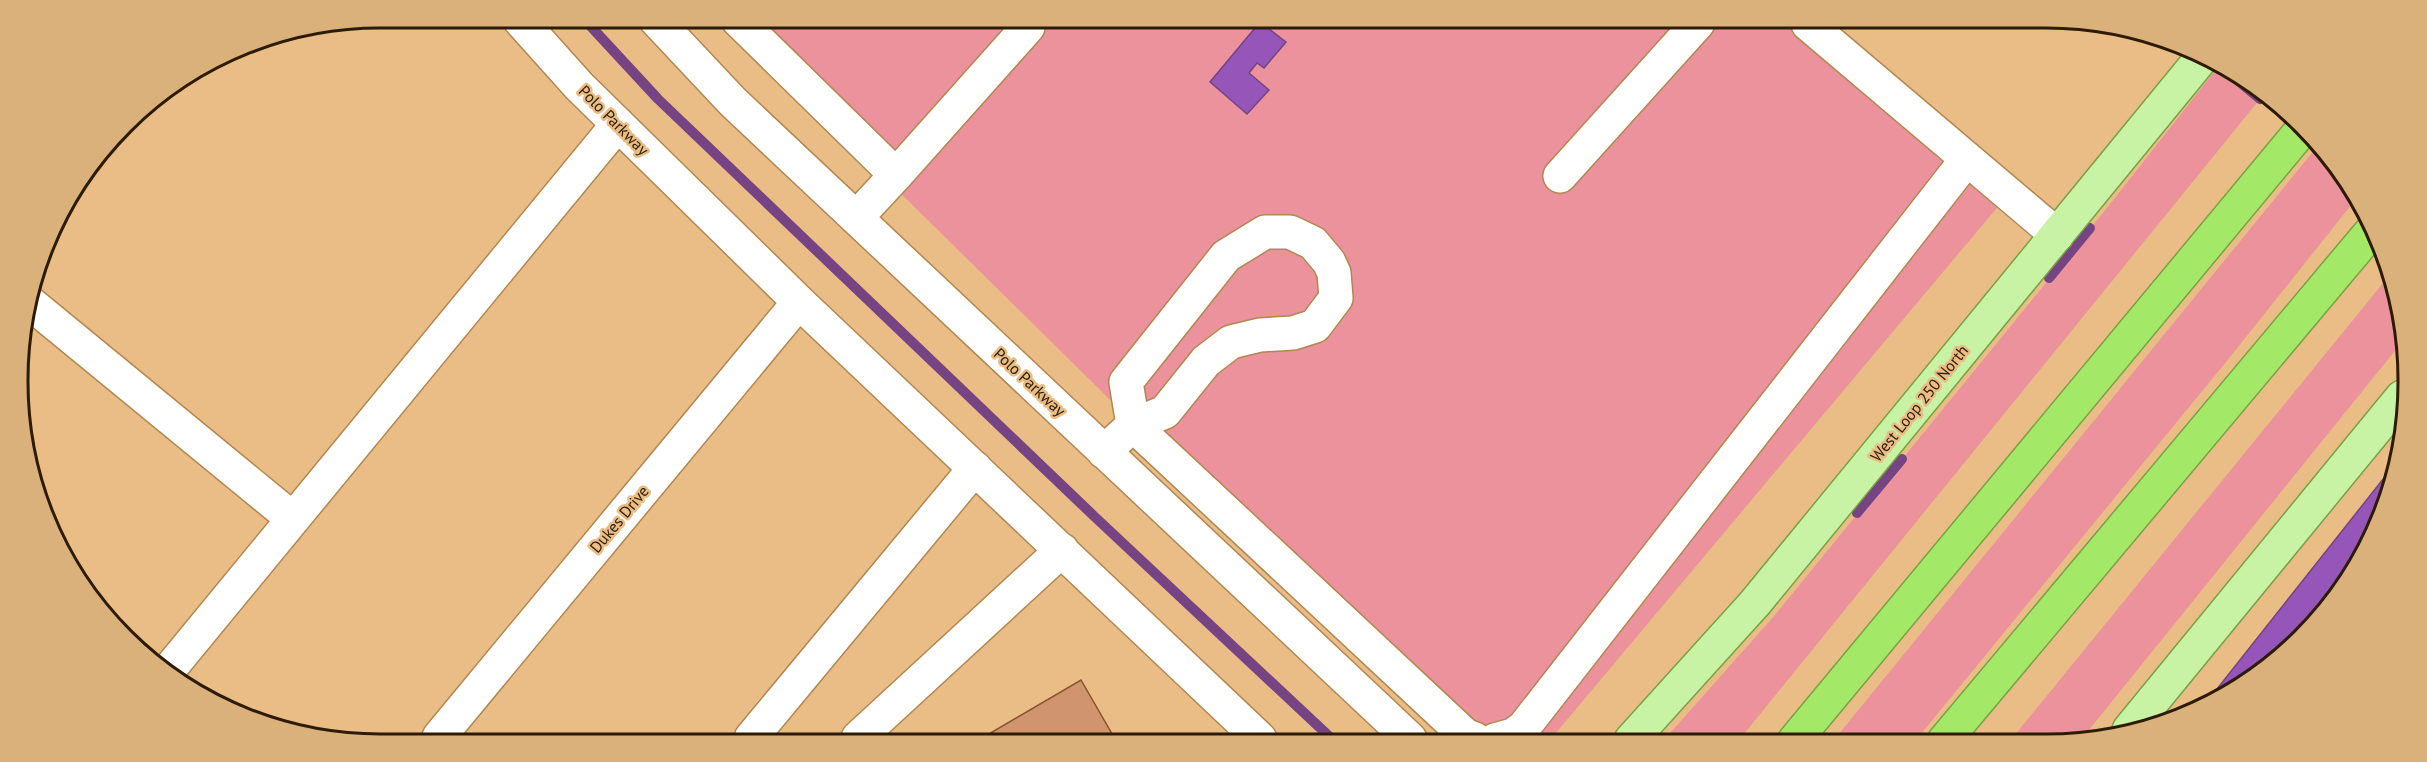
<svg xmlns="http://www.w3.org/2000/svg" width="2427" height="762" viewBox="0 0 2427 762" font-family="'PT Sans',sans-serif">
<rect width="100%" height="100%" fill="#e9bd85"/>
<path fill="#eb929c" d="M 724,19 L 1804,24 L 2006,197 L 1550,740 L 1454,739 Z
M 2218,67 L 2260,99 L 1739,740 L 1664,740 L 1775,615 L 2107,208 Z
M 2316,148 L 2348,180 L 2356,199 L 2226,362 L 1916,740 L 1834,740 Z
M 2388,277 L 2402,311 L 2402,342 L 2080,741 L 2010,741 Z"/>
<path fill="#9655b8" stroke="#764482" stroke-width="1.5" d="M 1260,22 L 1286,42 L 1264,68 L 1257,63 L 1249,73 L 1269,90 L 1247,114 L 1210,82 Z
M 2399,459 L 2361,562 L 2302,638 L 2202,708 Z"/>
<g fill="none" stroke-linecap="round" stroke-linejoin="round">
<path stroke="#764482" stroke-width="10" d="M 584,19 L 658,99 L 1096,518 L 1332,739
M 2224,69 L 2260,99 L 2264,95
M 2049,278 L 2090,228
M 1857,513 L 1902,459"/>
</g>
<path fill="#d0946f" stroke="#88522e" stroke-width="1.5" d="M 1081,680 L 1115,739 L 982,738 Z"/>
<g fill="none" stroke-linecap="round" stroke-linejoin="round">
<defs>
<path id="minor" d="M 519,19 L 579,86 L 799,302 L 1260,739
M 655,19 L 733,102 L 1410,739
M 737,19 L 896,175 L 856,218
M 1808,24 L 2057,235
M 896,175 L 1028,27
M 1560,176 L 1698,23
M 30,303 L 293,519
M 1104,452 L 1133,425 L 1165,412 L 1206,361 L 1231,342 L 1260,335 L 1293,333 L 1315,326 L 1336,298 L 1334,273 L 1329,262 L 1313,243 L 1290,232 L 1265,232 L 1226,256 L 1126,382 L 1133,425 L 1465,735 L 1475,739
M 168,671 L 618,124
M 439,737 L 799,302
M 751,738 L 975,468
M 858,738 L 1062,550
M 1495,740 L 1513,735 L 1524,727 L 1967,159"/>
<path id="major" d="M 2129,730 L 2402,397
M 1631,740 L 1755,603 L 2200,60"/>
<path id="highway" d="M 1795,740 L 2300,132
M 1944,741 L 2370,233"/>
</defs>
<use href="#minor" stroke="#b18751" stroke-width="36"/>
<use href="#major" stroke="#7aa145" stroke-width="36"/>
<use href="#highway" stroke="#7aa145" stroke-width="36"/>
<use href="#minor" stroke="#fff" stroke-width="33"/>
<use href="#major" stroke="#c8f2a4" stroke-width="33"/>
<use href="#highway" stroke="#a3e967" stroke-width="33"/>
</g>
<g text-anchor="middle" stroke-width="5" stroke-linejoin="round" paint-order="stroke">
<g font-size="16" fill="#2d1c05" stroke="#e9bd85">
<text transform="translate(614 120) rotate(45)" y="6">Polo Parkway</text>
<text transform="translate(1030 382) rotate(43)" y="6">Polo Parkway</text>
<text transform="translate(1919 403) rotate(-51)" y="6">West Loop 250 North</text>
<text transform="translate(619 519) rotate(-50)" y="6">Dukes Drive</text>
</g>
</g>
<path d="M0 0H2427V762H0ZM380 28H2046A352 352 0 0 1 2398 380V382A352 352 0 0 1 2046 734H380A352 352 0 0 1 28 382V380A352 352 0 0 1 380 28Z" fill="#dab07b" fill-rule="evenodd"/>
<path fill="none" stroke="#2d1c05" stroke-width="3" d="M380 28H2046A352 352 0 0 1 2398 380V382A352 352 0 0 1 2046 734H380A352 352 0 0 1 28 382V380A352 352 0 0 1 380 28Z"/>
</svg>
